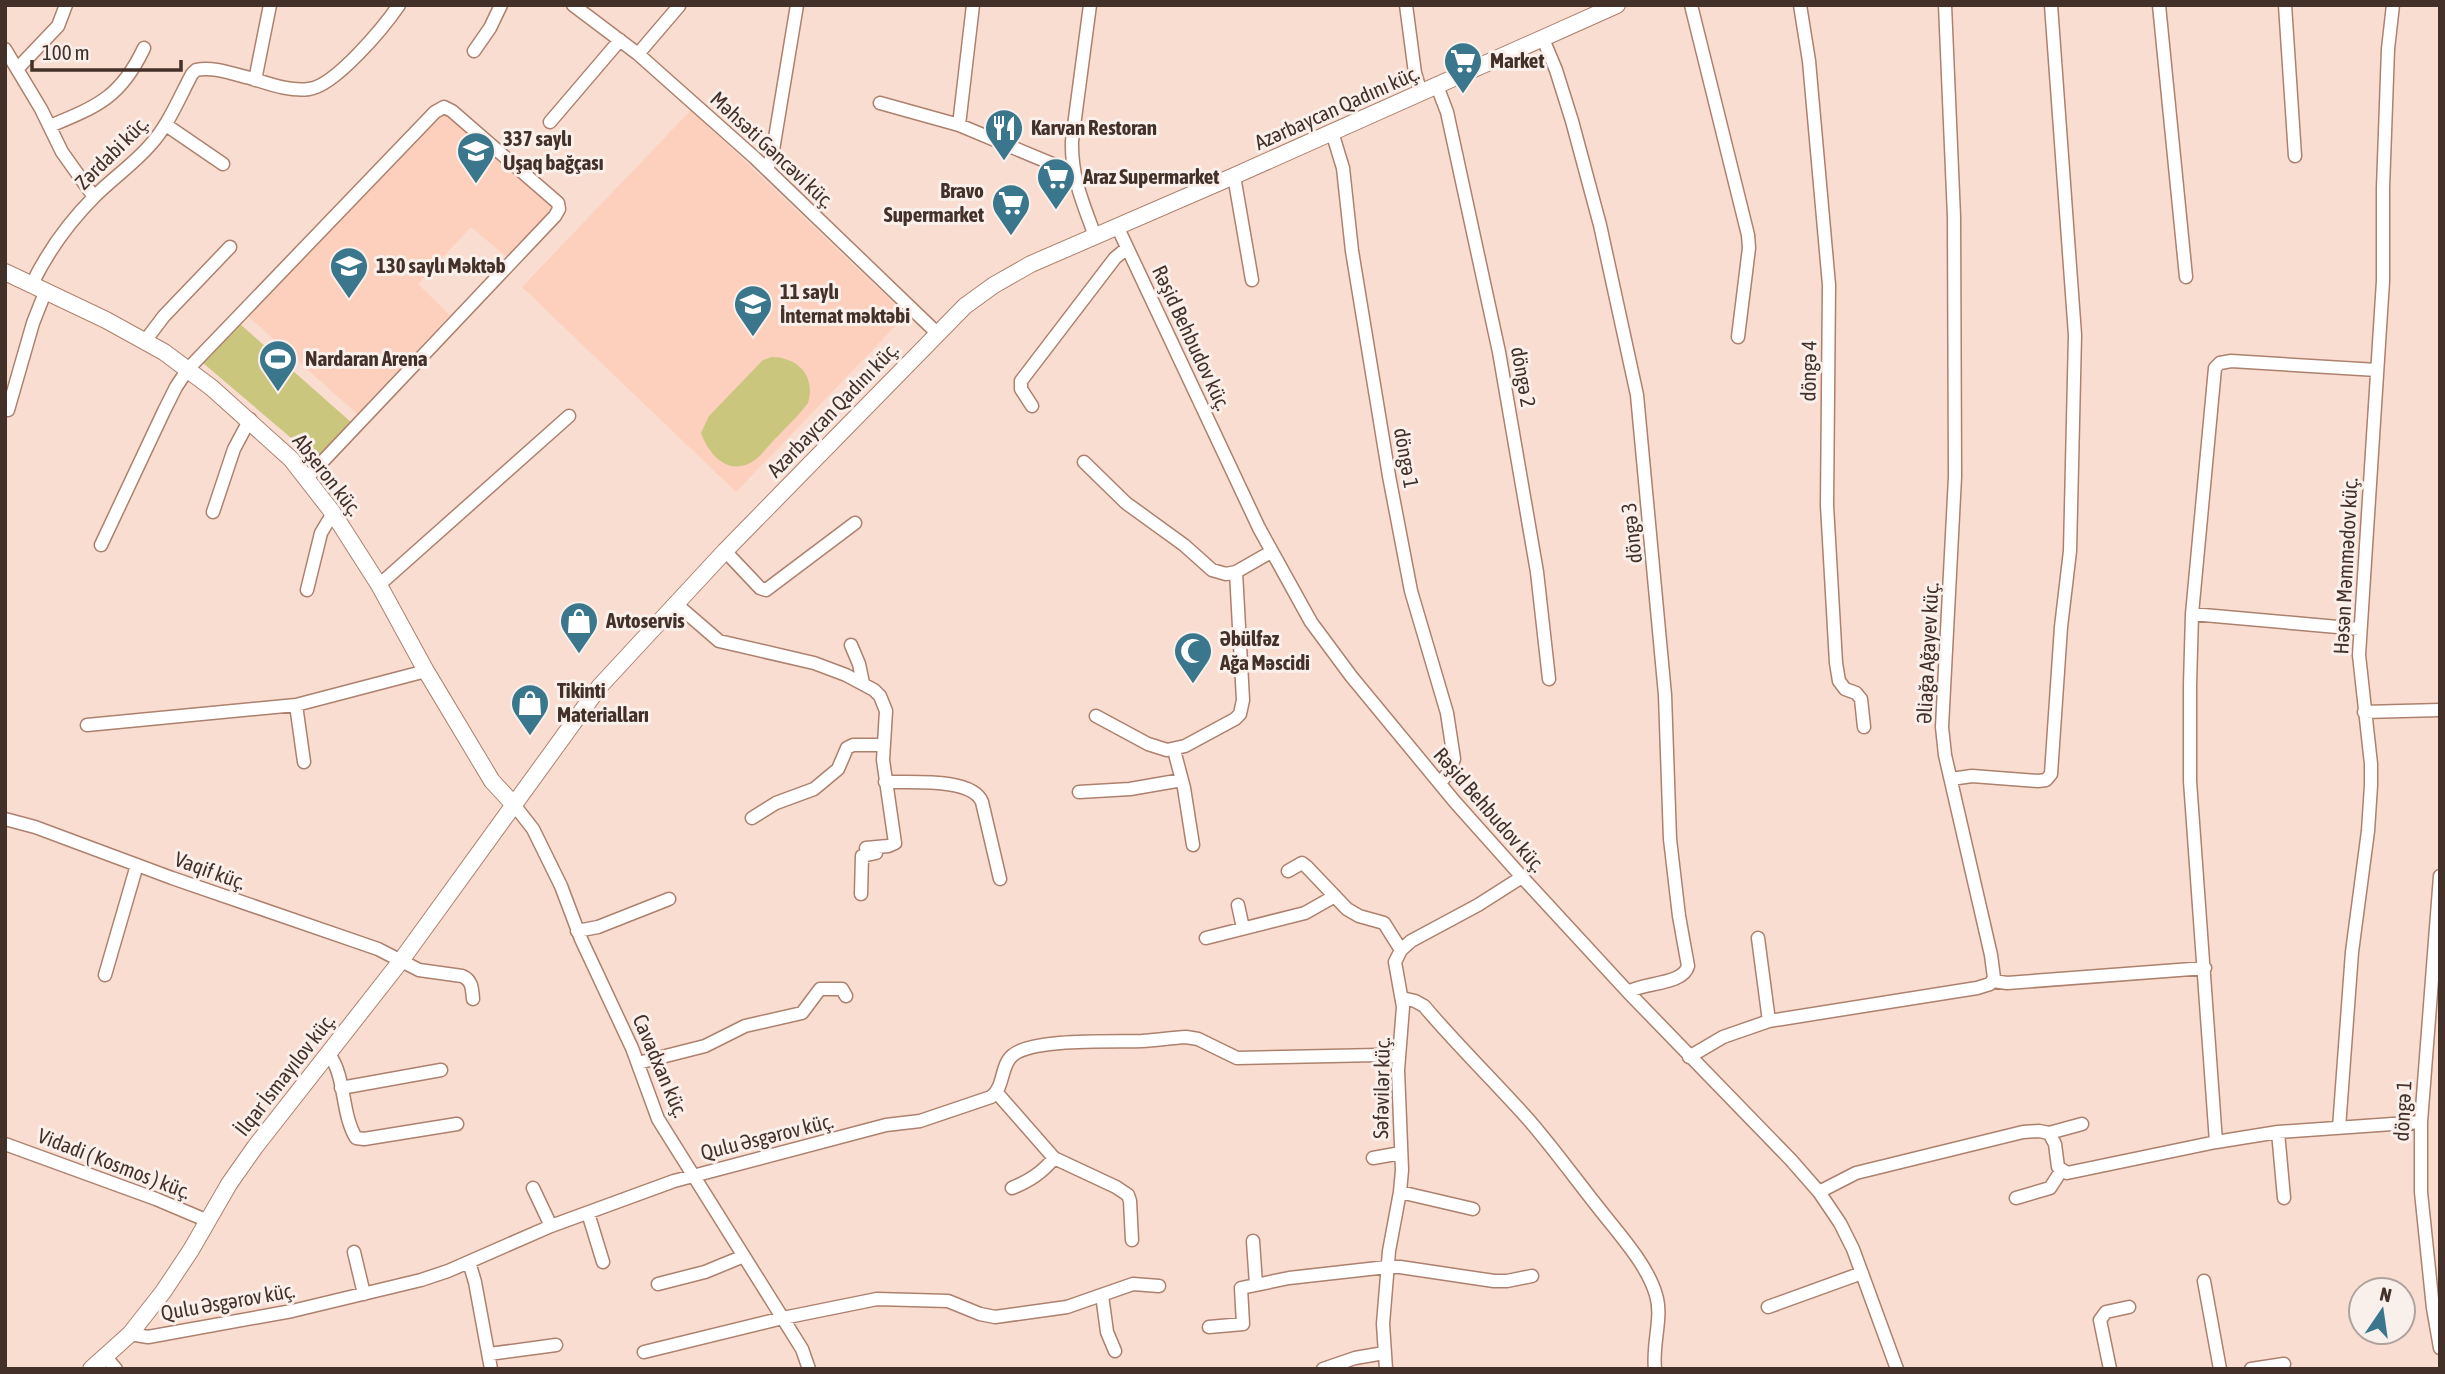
<svg xmlns="http://www.w3.org/2000/svg" width="2445" height="1374" viewBox="0 0 2445 1374" font-family="'Asap Condensed',sans-serif">
<rect width="100%" height="100%" fill="#faddd1"/>
<path fill="#fcd0bd" d="M 691,110 L 906,315 L 736,492 L 522,287 Z
M 444,111 L 555,208 L 510,260 L 471,227 L 418,284 L 450,315 L 357,414 L 248,316 Z"/>
<path fill="#cbc67e" d="M 240,324 L 352,423 L 317,460 L 203,363 Z
M 771,357 C 798,357 816,376 808,403 C 799,415 788,425 778,436 C 770,443 763,454 755,460 C 729,478 709,455 701,433 L 709,416 L 763,360 Z"/>
<g fill="none" stroke-linecap="round" stroke-linejoin="round">
<defs>
<path id="minor" d="M 573,5 L 638,54 L 755,158 L 937,333
M 1090,5 L 1072,141 C 1071,177 1083,203 1095,236
M 1406,5 L 1415,73 L 1421,93
M 1691,5 L 1748,235 L 1749,248 L 1738,337
M 1800,5 L 1809,61 L 1829,285 L 1827,505 L 1836,663 L 1839,681 L 1845,689 L 1856,693 L 1861,699 L 1864,727
M 2159,5 L 2186,277
M 2285,5 L 2295,156
M 1543,39 L 1556,70 L 1572,121 L 1600,225 L 1637,395 L 1665,695 L 1670,839 L 1679,916 L 1688,966 C 1683,985 1644,982 1628,992
M 5,49 L 41,109 L 62,152 L 94,197
M 474,51 L 490,28 L 501,5
M 638,54 L 679,6
M 18,68 L 58,26 L 66,5
M 255,80 L 270,5
M 1437,86 L 1447,112 L 1499,352 L 1537,572 L 1549,679
M 880,103 L 959,125 L 1062,168 L 1072,170
M 550,122 L 620,40
M 166,125 L 223,164
M 959,125 L 973,5
M 50,126 C 98,106 121,97 144,48
M 1332,132 L 1343,168 L 1352,251 L 1389,476 L 1411,591 L 1447,713 L 1454,759 L 1448,773 L 1440,783
M 767,169 L 772,156 L 797,5
M 1234,176 L 1252,280
M 1117,226 L 1259,528 L 1311,622 L 1351,676 L 1455,802 L 1522,877 L 1628,992 L 1791,1160 L 1819,1192 L 1840,1223 L 1853,1249 L 1897,1369
M 32,284 C 47,253 70,221 95,196 C 113,178 135,163 151,144 C 169,124 179,98 192,74 L 196,70 C 213,66 233,74 250,78 C 267,83 290,92 309,89 C 335,86 384,27 399,5
M 145,341 L 164,316 L 230,247
M 1032,406 L 1021,389 L 1021,381 L 1115,258 L 1127,248
M 8,410 L 33,323 L 46,290
M 1084,462 L 1126,503 L 1184,545 L 1212,570 L 1226,574 L 1236,572 L 1271,552
M 213,512 L 234,449 L 250,419
M 101,545 L 164,411 L 176,387 L 188,369 L 435,112 L 444,107 L 452,111 L 558,203 L 559,209 L 555,216 L 307,478
M 725,551 L 760,588 L 766,590 L 855,523
M 379,585 L 569,416
M 307,590 L 321,533 L 333,513
M 675,603 L 719,641 L 814,663 L 846,675 L 874,690 L 880,696 L 886,711 L 883,760 L 895,843 L 888,846 L 866,848
M 2192,614 L 2360,629
M 851,645 L 859,664 L 863,683
M 296,705 L 304,762
M 2364,712 L 2440,710
M 1096,716 L 1148,744 L 1167,750 L 1185,746 L 1235,719 L 1240,714 L 1243,700 L 1236,572
M 87,725 L 296,705 L 426,671
M 1174,750 L 1184,788 L 1193,845
M 1951,779 L 1972,776 L 2038,781 L 2046,780 L 2051,774 L 2061,627 L 2070,551 L 2075,335 L 2051,5
M 885,782 C 909,783 972,777 982,802 L 1000,879
M 1079,792 L 1130,789 L 1182,780
M 515,806 L 533,829 L 561,886 L 581,939 L 632,1048 L 658,1119 L 802,1349 L 809,1369
M 752,818 L 776,803 L 814,789 L 838,769 L 847,748 L 853,745 L 884,745
M 5,819 L 35,827 L 172,878 L 378,949 L 419,970 L 462,976 C 472,980 472,988 473,999
M 1288,871 L 1302,863 L 1306,866 L 1347,909 L 1359,916 L 1384,923 L 1401,950
M 2440,876 L 2421,1122 L 2421,1192 L 2433,1308 L 2440,1348
M 861,894 L 862,856 L 876,853
M 1238,905 L 1243,928
M 577,931 L 598,927 L 669,899
M 1206,938 L 1305,913 L 1335,896
M 1758,938 L 1769,1021
M 105,975 L 137,865
M 1993,981 L 2007,983 L 2205,968
M 1402,998 L 1415,1001 L 1424,1006 C 1457,1045 1494,1081 1528,1119 C 1554,1149 1577,1181 1601,1211 C 1620,1235 1648,1266 1656,1295 C 1663,1317 1652,1344 1655,1369
M 329,1054 C 346,1077 341,1113 356,1138 L 364,1139 L 457,1124
M 1689,1057 L 1723,1037 L 1769,1021 L 1977,988 L 1990,984 L 1994,978 L 1991,955 L 1945,755 L 1942,727 L 1955,477 L 1954,217 L 1945,5
M 638,1063 L 705,1046 L 745,1026 L 802,1013 L 820,989 L 842,989 L 846,996
M 341,1088 L 441,1070
M 997,1093 L 1054,1158 L 1116,1187 L 1128,1195 L 1130,1201 L 1132,1240
M 2339,1128 L 2352,952 L 2368,831 L 2371,785 L 2371,764 L 2359,655 L 2383,281 L 2383,188 L 2388,49 L 2393,5
M 2278,1132 L 2284,1198
M 2049,1133 L 2082,1124
M 2216,1142 L 2190,781 L 2190,685 L 2192,614 L 2215,368 L 2220,363 L 2231,361 L 2377,370
M 5,1144 L 156,1199 L 208,1221
M 1373,1158 L 1401,1153
M 533,1188 L 551,1226
M 1012,1188 C 1029,1181 1042,1173 1054,1158
M 1400,1192 L 1473,1209
M 1819,1192 L 1856,1173 L 2023,1132 L 2039,1131 L 2049,1133 L 2055,1144 L 2058,1167 L 2067,1173 L 2216,1142 L 2278,1132 L 2421,1122
M 2016,1198 L 2050,1188 L 2061,1171
M 588,1213 L 603,1262
M 1253,1241 L 1256,1284
M 354,1252 L 364,1294
M 469,1262 L 475,1282 L 491,1369
M 2204,1281 L 2220,1369
M 658,1284 L 705,1272 L 744,1256
M 1102,1295 L 1107,1332 L 1115,1351
M 1768,1307 L 1862,1273
M 1209,1327 L 1243,1324 L 1241,1288 L 1289,1278 L 1387,1267 L 1400,1267 L 1494,1281 L 1507,1281 L 1532,1276
M 130,1334 L 148,1337 L 292,1311 L 421,1280 L 448,1271 L 551,1226 L 674,1181 L 886,1125 L 920,1121 L 991,1097 C 1005,1087 1000,1065 1013,1055 C 1034,1038 1114,1042 1142,1041 C 1157,1040 1171,1038 1186,1037 L 1198,1039 L 1237,1058 L 1378,1055 L 1399,1057
M 644,1352 L 783,1318 L 877,1299 L 948,1301 L 980,1314 L 995,1317 L 1067,1307 L 1133,1284 L 1159,1286
M 489,1354 L 556,1345
M 106,1357 L 116,1369
M 1323,1369 L 1355,1358 L 1384,1353
M 1386,1369 L 1383,1324 L 1389,1251 L 1400,1192 L 1402,1170 L 1398,1070 L 1403,1007 L 1395,962 L 1401,950 L 1411,941 L 1478,905 L 1522,877
M 2110,1369 L 2100,1320 L 2106,1312 L 2129,1307
M 2251,1369 L 2284,1364"/>
<path id="major" d="M 5,272 L 106,320 L 164,352 L 212,388 L 291,459 L 333,513 L 379,585 L 426,671 L 492,781 L 515,806
M 91,1369 L 130,1334 L 163,1292 L 191,1250 L 229,1184 L 255,1147 L 400,962 L 600,686 L 725,551 L 965,306 L 994,285 L 1031,264 L 1234,176 L 1617,5"/>
</defs>
<use href="#minor" stroke="#ac816e" stroke-width="15"/>
<use href="#major" stroke="#ac816e" stroke-width="18"/>
<use href="#minor" stroke="#fff" stroke-width="12"/>
<use href="#major" stroke="#fff" stroke-width="16"/>
</g>
<defs>
<symbol id="supermarket-pin" viewBox="-11 -11 22 30"><path d="M0 17L-7.5 6A9.5 9.5 0 1 1 7.5 6Z" fill="#3a778d" stroke="#f9efeb"/><path d="M-6-5.5h2.5l.6 2H6L4.5 2H-2.5L-4.4-4H-6ZM-1.5 3.2a1.3 1.3 0 1 0 .1 0ZM3 3.2a1.3 1.3 0 1 0 .1 0Z" fill="#fff"/></symbol>
<symbol id="restaurant-pin" viewBox="-11 -11 22 30"><path d="M0 17L-7.5 6A9.5 9.5 0 1 1 7.5 6Z" fill="#3a778d" stroke="#f9efeb"/><path d="M-5-6h1v4h1v-4h1v4h1v-4h1v5L-1.5 .5V6h-2V.5L-5-1ZM5-6V6H3V1.5H1.5Q1.5-4 5-6Z" fill="#fff"/></symbol>
<symbol id="school-pin" viewBox="-11 -11 22 30"><path d="M0 17L-7.5 6A9.5 9.5 0 1 1 7.5 6Z" fill="#3a778d" stroke="#f9efeb"/><path d="M0-5L7-2L0 1L-7-2ZM-4 1L0 2.5L4 1V4Q0 6-4 4Z" fill="#fff"/></symbol>
<symbol id="stadium-pin" viewBox="-11 -11 22 30"><path d="M0 17L-7.5 6A9.5 9.5 0 1 1 7.5 6Z" fill="#3a778d" stroke="#f9efeb"/><path d="M0-5a6.5 5 0 1 0 0 10a6.5 5 0 1 0 0-10ZM-3.5-1.8h7v3.6h-7Z" fill="#fff"/></symbol>
<symbol id="shop-pin" viewBox="-11 -11 22 30"><path d="M0 17L-7.5 6A9.5 9.5 0 1 1 7.5 6Z" fill="#3a778d" stroke="#f9efeb"/><path d="M-5-2.5h2.3a2.7 3.5 0 0 1 5.4 0H5L5.5 6h-11ZM-1.5-2.5h3a1.5 2.3 0 0 0-3 0Z" fill="#fff"/></symbol>
<symbol id="mosque-pin" viewBox="-11 -11 22 30"><path d="M0 17L-7.5 6A9.5 9.5 0 1 1 7.5 6Z" fill="#3a778d" stroke="#f9efeb"/><path d="M3.5-4.9A6 6 0 1 0 3.5 4.9A5 5 0 1 1 3.5-4.9Z" fill="#fff"/></symbol>
</defs>
<g fill-rule="evenodd">
<use href="#supermarket-pin" x="1441" y="39" width="44" height="60"/>
<use href="#restaurant-pin" x="982" y="106" width="44" height="60"/>
<use href="#school-pin" x="454" y="129" width="44" height="60"/>
<use href="#supermarket-pin" x="1034" y="155" width="44" height="60"/>
<use href="#supermarket-pin" x="989" y="181" width="44" height="60"/>
<use href="#school-pin" x="327" y="244" width="44" height="60"/>
<use href="#school-pin" x="731" y="282" width="44" height="60"/>
<use href="#stadium-pin" x="256" y="337" width="44" height="60"/>
<use href="#shop-pin" x="557" y="599" width="44" height="60"/>
<use href="#mosque-pin" x="1171" y="629" width="44" height="60"/>
<use href="#shop-pin" x="508" y="681" width="44" height="60"/>
</g>
<g text-anchor="middle" stroke-width="6" stroke-linejoin="round" paint-order="stroke">
<g font-size="21" font-weight="bold" fill="#433129" stroke="#f9efeb" text-anchor="start">
<text x="1490" y="68">Market</text>
<text x="1031" y="135">Karvan Restoran</text>
<text x="503" y="146">337 saylı<tspan x="503" dy="24">Uşaq bağçası</tspan></text>
<text x="1083" y="184">Araz Supermarket</text>
<text x="984" y="198" text-anchor="end">Bravo<tspan x="984" dy="24">Supermarket</tspan></text>
<text x="376" y="273">130 saylı Məktəb</text>
<text x="780" y="299">11 saylı<tspan x="780" dy="24">İnternat məktəbi</tspan></text>
<text x="305" y="366">Nardaran Arena</text>
<text x="606" y="628">Avtoservis</text>
<text x="1220" y="646">Əbülfəz<tspan x="1220" dy="24">Ağa Məscidi</tspan></text>
<text x="557" y="698">Tikinti<tspan x="557" dy="24">Materialları</tspan></text>
</g>
<g font-size="21" fill="#433129" stroke="#f9efeb">
<text transform="translate(1337 108) rotate(-24)" y="7">Azərbaycan Qadını küç.</text>
<text transform="translate(772 150) rotate(43)" y="7">Məhsəti Gəncəvi küç.</text>
<text transform="translate(112 153) rotate(-45)" y="7">Zərdabi küç.</text>
<text transform="translate(1191 338) rotate(65)" y="7">Rəşid Behbudov küç.</text>
<text transform="translate(1809 371) rotate(-89)" y="7">döngə 4</text>
<text transform="translate(1523 377) rotate(80)" y="7">döngə 2</text>
<text transform="translate(833 410) rotate(-46)" y="7">Azərbaycan Qadını küç.</text>
<text transform="translate(1406 458) rotate(80)" y="7">döngə 1</text>
<text transform="translate(327 475) rotate(52)" y="7">Abşeron küç.</text>
<text transform="translate(1632 533) rotate(-96)" y="7">döngə 3</text>
<text transform="translate(2346 566) rotate(-87)" y="7">Həsən Məmmədov küç.</text>
<text transform="translate(1928 653) rotate(-87)" y="7">Əliağa Ağayev küç.</text>
<text transform="translate(1489 810) rotate(49)" y="7">Rəşid Behbudov küç.</text>
<text transform="translate(210 871) rotate(20)" y="7">Vaqif küç.</text>
<text transform="translate(660 1066) rotate(67)" y="7">Cavadxan küç.</text>
<text transform="translate(285 1075) rotate(-52)" y="7">İlqar İsmayılov küç.</text>
<text transform="translate(1382 1088) rotate(-89)" y="7">Səfəvilər küç.</text>
<text transform="translate(2403 1111) rotate(-87)" y="7">döngə 1</text>
<text transform="translate(767 1137) rotate(-14)" y="7">Qulu Əsgərov küç.</text>
<text transform="translate(114 1164) rotate(21)" y="7">Vidadi ( Kosmos ) küç.</text>
<text transform="translate(228 1302) rotate(-10)" y="7">Qulu Əsgərov küç.</text>
</g>
</g>
<rect width="2445" height="1374" fill="none" stroke="#433129" stroke-width="14"/>
<g transform="translate(2382 1311) rotate(13)"><circle r="33" fill="#f9efeb" stroke="#b0a39d" stroke-width="2"/>
<path d="M0-5L12 26L0 18L-12 26Z" fill="#3a778d"/>
<text y="-10" font-size="19" font-weight="bold" text-anchor="middle" fill="#433129">N</text>
</g>
<path d="M32 60v10h149v-10" fill="none" stroke="#433129" stroke-width="3.5"/>
<text x="42" y="60" font-size="21" fill="#433129" stroke="#f9efeb" stroke-width="5" paint-order="stroke">100 m</text>
</svg>
